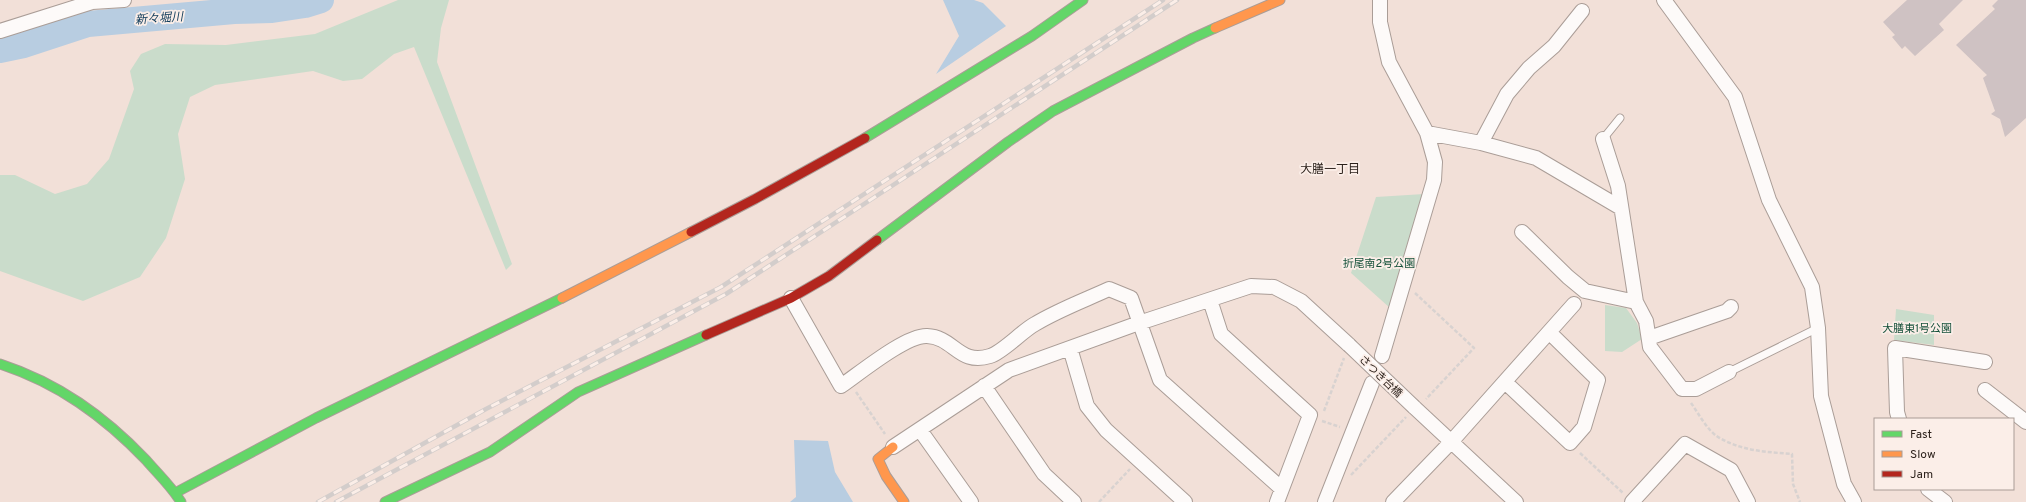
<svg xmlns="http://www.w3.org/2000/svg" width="2026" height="502" viewBox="0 0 2026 502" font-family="Overpass,'Noto Sans JP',sans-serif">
<rect width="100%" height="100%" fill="#f2e0d8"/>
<path fill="#cadccb" d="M 398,0 L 449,0 L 441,28 L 437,62 L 512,264 L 506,270 L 414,47 L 394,54 L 362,79 L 343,81 L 313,71 L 215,85 L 190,97 L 178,134 L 185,179 L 166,238 L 140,277 L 83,301 L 0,271 L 0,175 L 15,175 L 55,194 L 87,184 L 109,159 L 134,89 L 130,71 L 141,54 L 165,44 L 226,45 L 315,34 Z
M 1424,194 L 1390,308 L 1351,273 L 1376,197 Z
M 1605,305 L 1626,308 L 1637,323 L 1642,339 L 1622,352 L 1605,351 Z
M 1896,309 L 1934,315 L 1934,345 L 1894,340 Z"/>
<path fill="#b8cde1" d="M 943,0 L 974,0 L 983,3 L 1006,26 L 936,74 L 959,36 Z
M 794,440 L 828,441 L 835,472 L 853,502 L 790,502 L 796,497 Z"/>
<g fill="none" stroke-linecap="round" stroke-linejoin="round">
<path stroke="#b8cde1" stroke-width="26" d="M 0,50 L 24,45 L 88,24 L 234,11 L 272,10 L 305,5 L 321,0"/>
</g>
<path fill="#cfc2c3" d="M 1907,0 L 1963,0 L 1939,24 L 1944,30 L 1915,56 L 1905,46 L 1902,49 L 1892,37 L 1895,35 L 1883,22 Z
M 1998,0 L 2026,0 L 2026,118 L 2005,137 L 2000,119 L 1991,114 L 1995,111 L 1983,78 L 1987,75 L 1956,45 L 1995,9 L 1992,6 Z"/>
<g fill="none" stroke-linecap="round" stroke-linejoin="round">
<defs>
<path id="lane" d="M 1603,139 L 1620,118
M 1729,372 L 1818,328"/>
<path id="street" d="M 1380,0 L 1380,22 L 1389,62 L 1427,133 L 1435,162 L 1434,180 L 1382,356
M 1664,0 L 1735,97 L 1769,200 L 1812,287 L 1818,328 L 1821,396 L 1844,484 L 1854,502
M 0,31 L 92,2 L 124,0
M 1427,133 L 1481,143 L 1536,158 L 1621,208
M 1603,139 L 1618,186 L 1636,302 L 1646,321 L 1650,347 L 1682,389 L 1696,389 L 1729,372
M 1481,143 L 1507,94 L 1529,68 L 1554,46 L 1582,11
M 1522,232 L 1568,277 L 1585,291 L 1636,302
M 791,298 L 841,386 C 860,373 906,335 927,336 C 954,337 959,366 990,356 C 1003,352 1022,331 1035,324 C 1058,310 1085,300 1109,289 L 1131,298 L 1160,380 L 1282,489
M 1210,300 L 1221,334 L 1310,415 L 1277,502
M 1549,332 L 1574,304
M 1649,338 L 1727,311 L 1731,307
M 1070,348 L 1087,406 L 1106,430 L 1185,502
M 984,386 L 1044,474 L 1074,502
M 1985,390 L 2026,422
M 1414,407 L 1516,502
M 1899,419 L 1897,412 L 1895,348 L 1985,362
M 920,430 L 971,502
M 893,447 L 1009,370 L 1139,323 L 1251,286 L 1274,287 L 1301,301 L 1349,345
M 1928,489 L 1945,502
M 1325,502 L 1372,383
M 1393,502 L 1451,442 L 1549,332 L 1598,380 L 1584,427 L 1570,443 L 1505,382
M 1632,502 L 1685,444 L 1731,470 L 1748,502"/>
<path id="fast" d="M 865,138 L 1032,36 L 1083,0
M 877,240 L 1008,142 L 1053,111 L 1193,38 L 1215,28
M 0,364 C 58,383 104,416 146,460 C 158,474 171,486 181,502
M 175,493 L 316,418 L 562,298
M 385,502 L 490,452 L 578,392 L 706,335"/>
<path id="slow" d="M 1215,28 L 1280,0
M 562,298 L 691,232
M 893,447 L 878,459 L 886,476 L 904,502"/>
<path id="jam" d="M 691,232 L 755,199 L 865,138
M 706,335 L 791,298 L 829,276 L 877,240"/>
</defs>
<use href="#lane" stroke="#aa9d97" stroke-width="9"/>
<use href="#street" stroke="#aa9d97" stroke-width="16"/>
<use href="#fast" stroke="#aa9d97" stroke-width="11"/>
<use href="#slow" stroke="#aa9d97" stroke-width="11"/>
<use href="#jam" stroke="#aa9d97" stroke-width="11"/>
<path stroke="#d8d2d0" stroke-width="2.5" stroke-dasharray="4 2" stroke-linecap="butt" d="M 1415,293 L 1474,348 L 1426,399
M 856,392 L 885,434
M 1691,403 C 1699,414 1707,430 1718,437 C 1741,451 1767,452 1792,454 L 1793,484 L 1800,502
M 1324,411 L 1344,358
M 1322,421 L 1340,427
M 1580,453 L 1623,493
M 1351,475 L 1406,417
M 1099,502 L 1130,469"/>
<use href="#lane" stroke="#fdfaf9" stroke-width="7"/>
<use href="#street" stroke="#fdfaf9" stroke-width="14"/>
<use href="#fast" stroke="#63d668" stroke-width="9"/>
<use href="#slow" stroke="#ff974d" stroke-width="9"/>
<use href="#jam" stroke="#b3261e" stroke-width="9"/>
<defs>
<path id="rail" d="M 318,502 L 486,409 L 721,287 L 1163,0
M 336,502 L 726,294 L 1177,0"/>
</defs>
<use href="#rail" stroke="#d3cdcb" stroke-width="4.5"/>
<use href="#rail" stroke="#fbeee8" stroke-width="3" stroke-dasharray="9" stroke-linecap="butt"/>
<defs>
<path id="street-bridge" d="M 1349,345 L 1414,407"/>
</defs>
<use href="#street-bridge" stroke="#aa9d97" stroke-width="16" stroke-linecap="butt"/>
<use href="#street-bridge" stroke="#fdfaf9" stroke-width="14"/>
</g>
<g text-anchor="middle" stroke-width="3.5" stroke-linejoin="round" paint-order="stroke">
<g font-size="11" fill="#145039" stroke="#fbeee8">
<text x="1379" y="267">折尾南2号公園</text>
<text x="1917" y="332">大膳東1号公園</text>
</g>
<g font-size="11" fill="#2d221c" stroke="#fbeee8">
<text transform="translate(1381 376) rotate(44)" y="4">さつき台橋</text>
</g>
<g font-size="12" font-style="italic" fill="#0f3b5a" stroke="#fbeee8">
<text transform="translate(159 18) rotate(-4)" y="4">新々堀川</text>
</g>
<g font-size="12" fill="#2d221c" stroke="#fbeee8">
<text x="1330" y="173">大膳一丁目</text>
</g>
</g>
<rect x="1874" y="418" width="140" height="72" fill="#fbeee8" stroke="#a99c96"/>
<rect x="1882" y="431" width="20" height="6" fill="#63d668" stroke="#a99c96"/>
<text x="1910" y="438" font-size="12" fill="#2d221c">Fast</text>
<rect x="1882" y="451" width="20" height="6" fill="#ff974d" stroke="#a99c96"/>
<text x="1910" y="458" font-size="12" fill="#2d221c">Slow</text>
<rect x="1882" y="471" width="20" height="6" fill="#b3261e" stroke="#a99c96"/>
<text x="1910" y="478" font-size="12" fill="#2d221c">Jam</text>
</svg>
